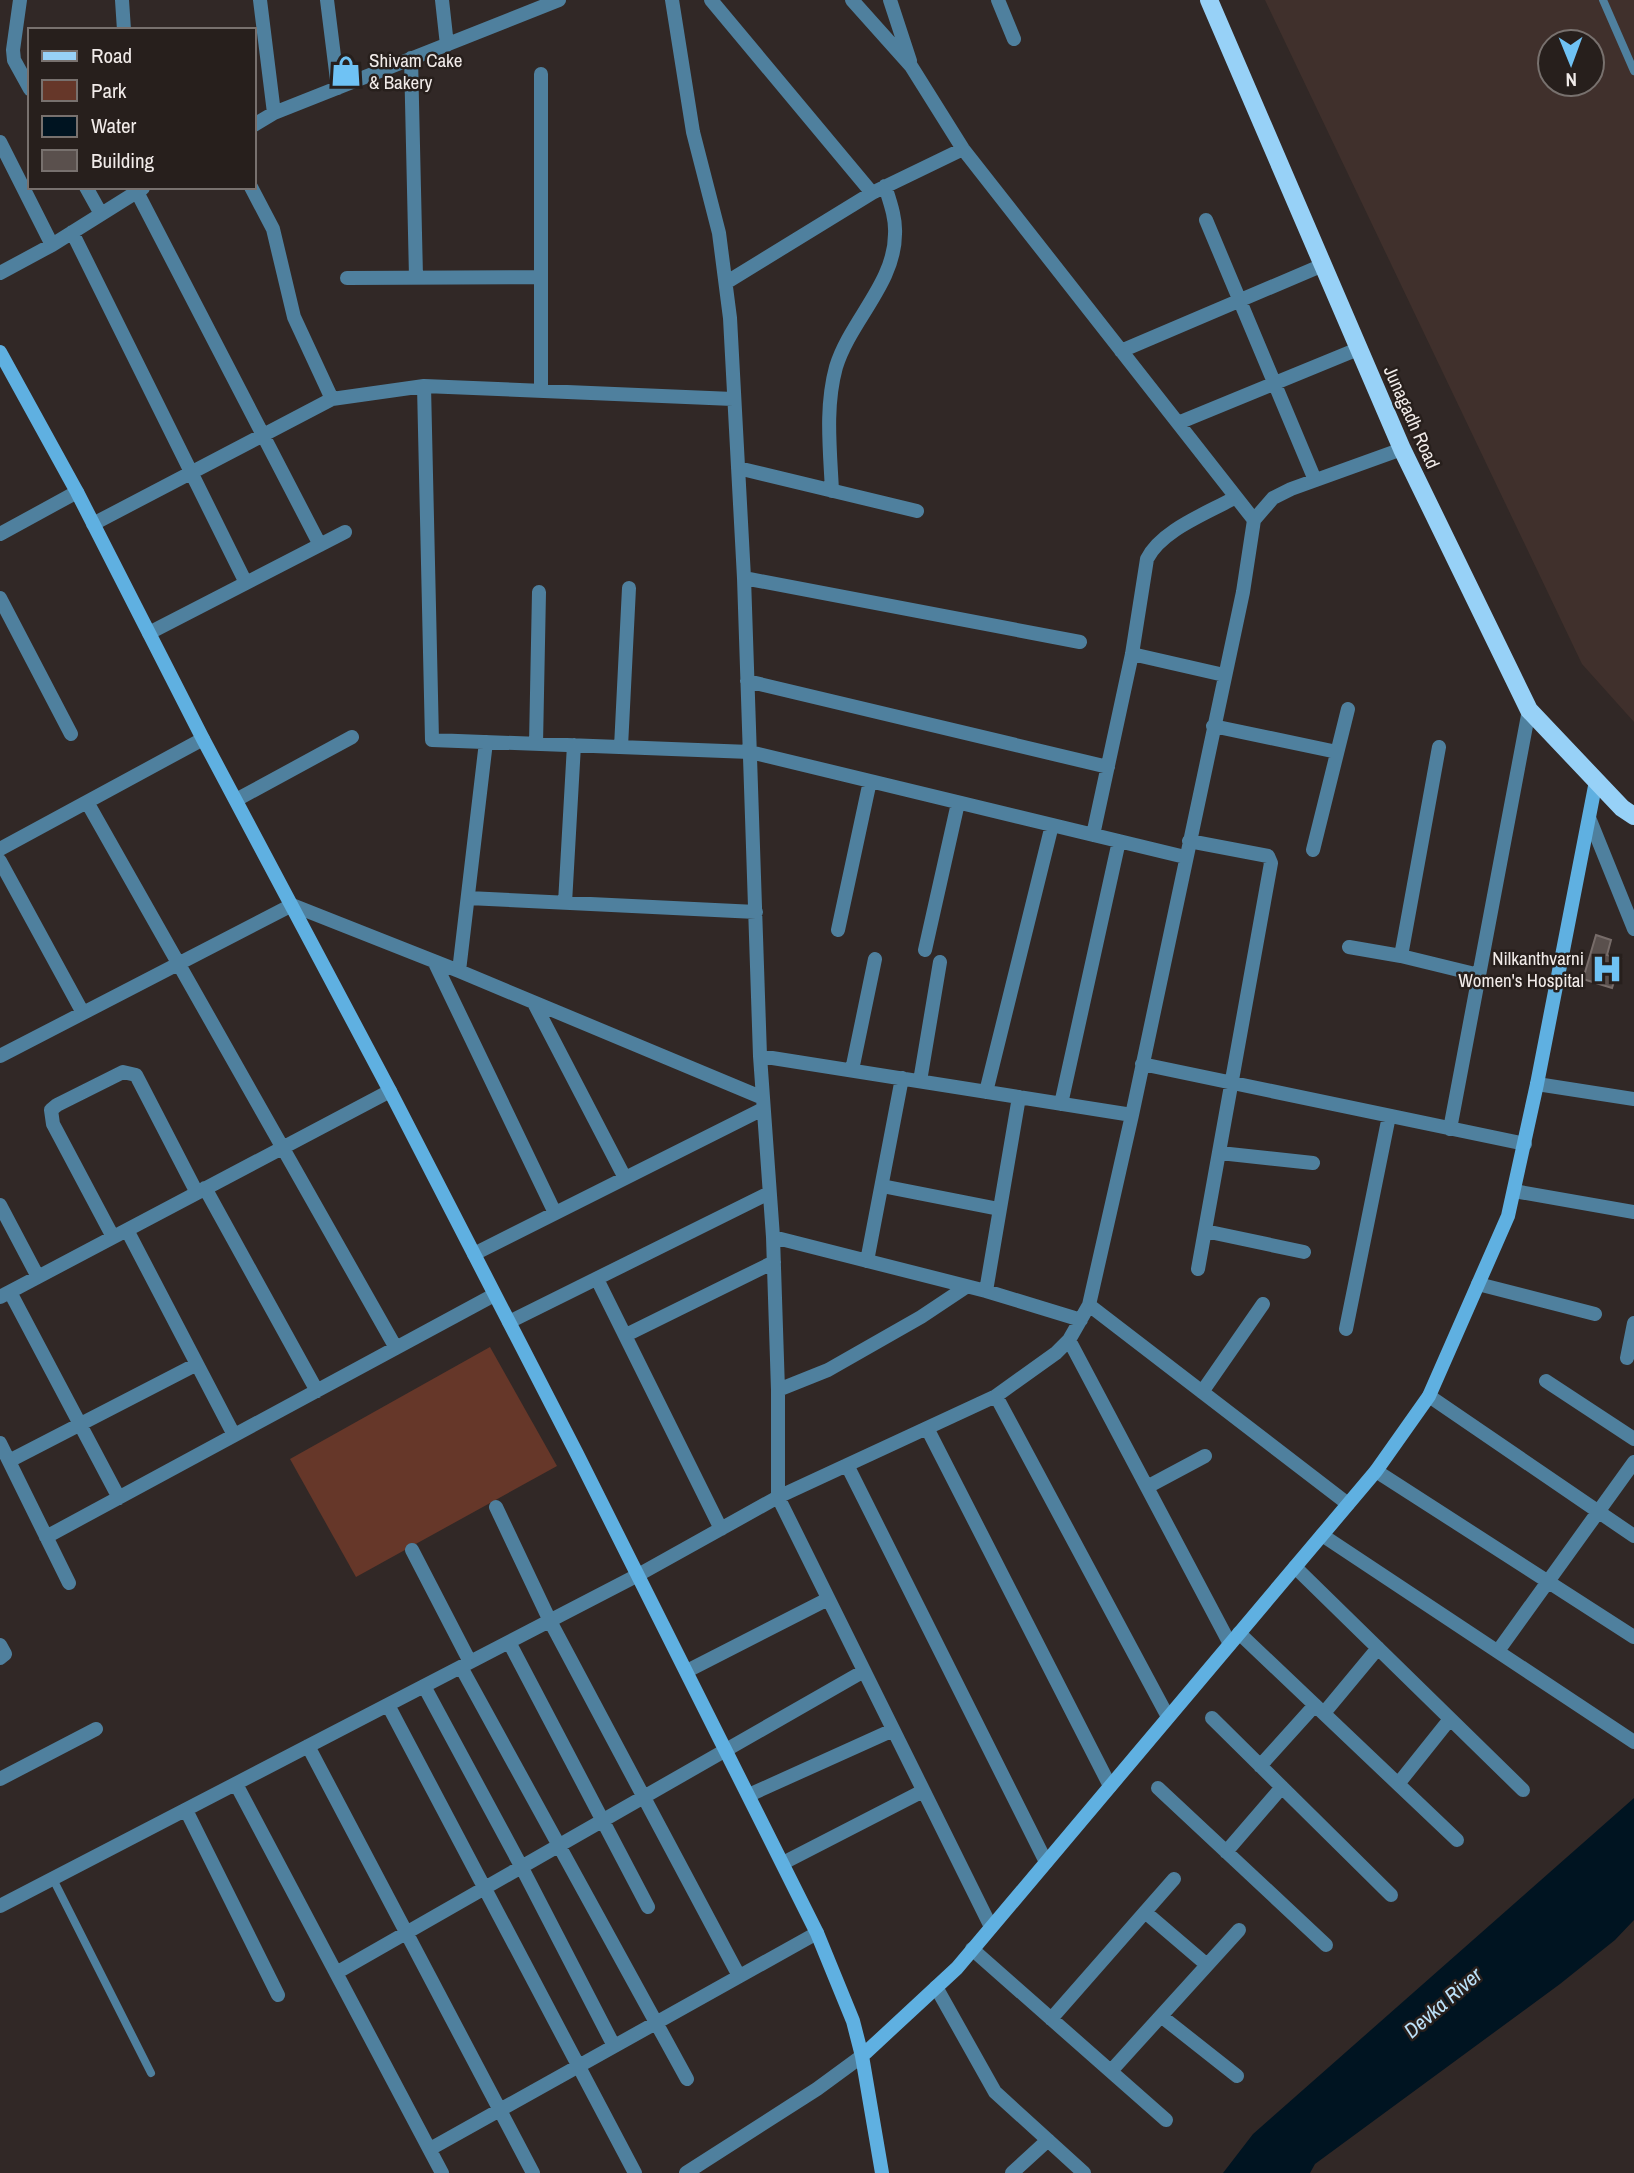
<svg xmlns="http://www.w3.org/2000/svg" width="1634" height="2173" viewBox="0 0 1634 2173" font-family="'Archivo Narrow',sans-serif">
<rect width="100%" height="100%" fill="#312826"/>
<path fill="#40302c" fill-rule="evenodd" d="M 1265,0 L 1634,0 L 1634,722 L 1582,664 ZM 1550,42 L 1592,42 L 1592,84 L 1550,84 Z"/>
<path fill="#663729" d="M 490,1347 L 557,1466 L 356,1577 L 290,1459 Z"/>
<path fill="#001421" d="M 1634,1798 L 1634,1920 L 1615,1940 L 1560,1984 L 1315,2164 L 1310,2173 L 1223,2173 L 1253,2134 Z"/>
<path fill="#5a504d" stroke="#776c69" stroke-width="2" d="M 1596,935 L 1611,940 L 1607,955 L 1621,959 L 1612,988 L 1583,979 Z"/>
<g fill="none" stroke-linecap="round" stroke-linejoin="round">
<path stroke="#4f809e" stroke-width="8" d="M 1603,0 L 1634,71
M 53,1879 L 151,2073"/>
<path stroke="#4f809e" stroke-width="14" d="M 20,0 L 13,50 L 14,60 L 30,89
M 122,0 L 124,30
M 260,0 L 274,113
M 327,0 L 338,88
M 442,0 L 447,45
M 672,0 L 693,132 L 719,233 L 730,318 L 744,578 L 760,1056 L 773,1237 L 778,1390 L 778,1497 L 991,1927
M 711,0 L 872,193
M 852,0 L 911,66 L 963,149 L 1254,520
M 890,0 L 910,61
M 998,0 L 1014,39
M 411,58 L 416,277
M 254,125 L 274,113 L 559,0
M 0,142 L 52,245
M 86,187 L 101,214
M 251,187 L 273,229 L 294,317 L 332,399
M 137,192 L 320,545
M 1206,220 L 1315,480
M 72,232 L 246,583
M 0,273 L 52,245 L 143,188
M 347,278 L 541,277
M 727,282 L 872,193 L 963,149
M 1121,351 L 1323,265
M 424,386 L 432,740 L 750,752 L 1185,857
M 541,391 L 541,74
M 1178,423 L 1358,349
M 738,468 L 917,511
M 832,491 C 830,449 825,407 836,367 C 850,321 895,283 895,234 C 896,218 890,202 885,186
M 93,524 L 332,399 L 424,386 L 733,399
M 0,534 L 77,492
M 744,578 L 1080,642
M 0,598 L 71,734
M 149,633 L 345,532
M 1132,654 L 1224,675
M 747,681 L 1108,767
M 1213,726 L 1337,752
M 536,744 L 539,592
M 621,747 L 629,588
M 236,800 L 352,737
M 87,802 L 396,1348
M 1590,820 L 1634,929
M 1093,835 L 1132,654 L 1147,559 C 1161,530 1208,513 1236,497
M 1189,841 L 1268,856 L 1271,863 L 1198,1269
M 0,849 L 203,739
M 1313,850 L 1348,709
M 0,861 L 83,1013
M 468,898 L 756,912
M 565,903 L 574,745
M 838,930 L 870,781
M 1349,947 L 1401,956 L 1479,975
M 925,950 L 958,803
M 1401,956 L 1439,747
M 434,961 L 555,1213
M 459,971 L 486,742
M 534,1003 L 625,1178
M 0,1056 L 292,905 L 459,971 L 763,1098
M 760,1056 L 1132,1115
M 1142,1064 L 1525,1144
M 852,1070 L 875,959
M 920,1081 L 940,962
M 1537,1084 L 1634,1099
M 986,1092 L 1052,825
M 1061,1104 L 1119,841
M 1450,1129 L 1529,710
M 1220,1153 L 1313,1163
M 882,1186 L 999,1209
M 205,1188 L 317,1391
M 1514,1191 L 1634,1212
M 0,1205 L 38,1277
M 127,1230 L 234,1435
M 1205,1231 L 1304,1252
M 113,1237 L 53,1124 L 51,1110 L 57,1105 L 123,1072 L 136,1075 L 197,1193
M 773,1237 L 986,1291 L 1081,1320
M 474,1254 L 763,1109
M 867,1261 L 902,1078
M 597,1279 L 721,1529
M 1478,1284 L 1595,1314
M 986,1291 L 1019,1097
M 10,1292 L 119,1498
M 0,1297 L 390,1091
M 1089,1305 L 1348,1504
M 509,1322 L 769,1193
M 1346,1329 L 1389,1116
M 626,1335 L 774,1262
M 1069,1340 L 1230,1644
M 1627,1358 L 1634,1323
M 1546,1381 L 1634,1439
M 778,1390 L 828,1370 L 921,1317 L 966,1287
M 1202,1392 L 1263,1304
M 996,1396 L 1168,1717
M 1429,1396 L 1634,1536
M 927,1428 L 1110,1786
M 0,1443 L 69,1583
M 9,1461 L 197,1364
M 847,1465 L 1046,1862
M 1376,1471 L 1634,1637
M 1147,1487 L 1205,1456
M 496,1507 L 550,1621 L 739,1976
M 1322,1535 L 1634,1742
M 46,1537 L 494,1295
M 412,1550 L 470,1662
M 1295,1567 L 1523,1790
M 1239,1633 L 1457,1840
M 509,1642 L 648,1907
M 0,1645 L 5,1654 L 0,1658
M 1498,1651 L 1634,1462
M 461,1667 L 687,2079
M 687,1671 L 828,1599
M 424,1686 L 521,1866 L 614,2046
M 388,1705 L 635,2173
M 1324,1713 L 1378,1648
M 1212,1718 L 1391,1895
M 308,1746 L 533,2173
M 1260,1766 L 1315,1705
M 0,1779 L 96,1729
M 236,1784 L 442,2173
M 1398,1784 L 1450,1719
M 1158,1788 L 1326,1945
M 749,1795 L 893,1730
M 186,1810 L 278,1995
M 1226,1852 L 1282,1787
M 783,1863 L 923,1791
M 0,1906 L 638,1575 L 778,1497 L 996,1396 L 1056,1353 L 1069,1340 L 1089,1305 L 1132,1115 L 1243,592 L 1254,520 L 1273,498 L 1291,489 L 1402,449
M 1145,1912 L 1207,1965
M 972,1949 L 1166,2120
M 336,1973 L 864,1671
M 936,1987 L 995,2092 L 1084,2173
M 1161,2016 L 1237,2076
M 1051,2019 L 1174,1879
M 1111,2071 L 1239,1930
M 430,2149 L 817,1933
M 686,2173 L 817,2089 L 862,2056
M 1012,2173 L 1048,2140"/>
<path stroke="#5fb0e1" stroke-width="14" d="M 0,352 L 77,492 L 203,739 L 390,1091 L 577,1454 L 817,1933 L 853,2021 L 862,2056 L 882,2173
M 862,2056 L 957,1968 L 1376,1471 L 1429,1396 L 1508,1216 L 1537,1084 L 1596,781"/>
<path stroke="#97d1f7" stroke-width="18" d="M 1209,0 L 1402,449 L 1529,710 L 1622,808 L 1634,816"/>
</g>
<defs>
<symbol id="shop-bare" viewBox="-9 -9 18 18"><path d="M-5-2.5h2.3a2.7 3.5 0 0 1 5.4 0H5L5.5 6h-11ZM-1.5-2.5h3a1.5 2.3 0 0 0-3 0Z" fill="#6fc2f4" stroke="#271f1c" stroke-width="2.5" paint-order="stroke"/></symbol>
<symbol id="hospital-bare" viewBox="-9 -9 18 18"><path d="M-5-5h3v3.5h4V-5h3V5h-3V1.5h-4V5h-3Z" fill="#6fc2f4" stroke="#271f1c" stroke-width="2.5" paint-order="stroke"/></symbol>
</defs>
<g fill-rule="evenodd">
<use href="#shop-bare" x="324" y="49" width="44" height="44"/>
<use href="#hospital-bare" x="1585" y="947" width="44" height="44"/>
</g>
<g text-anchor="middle" stroke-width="5" stroke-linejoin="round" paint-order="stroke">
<g font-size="19" fill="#f1ebe9" stroke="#271f1c" text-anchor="start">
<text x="369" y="67">Shivam Cake<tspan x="369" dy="22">&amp; Bakery</tspan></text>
<text x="1584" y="965" text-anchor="end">Nilkanthvarni<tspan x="1584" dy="22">Women's Hospital</tspan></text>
</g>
<g font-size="19" fill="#f1ebe9" stroke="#271f1c">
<text transform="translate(1412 417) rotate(66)" y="7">Junagadh Road</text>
</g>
<g font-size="21" font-style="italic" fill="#bce1f9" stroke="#271f1c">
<text transform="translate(1443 2003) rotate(-41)" y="7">Devka River</text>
</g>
</g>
<rect x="28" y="28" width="228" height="161" fill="#271f1c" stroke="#78716e" stroke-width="2"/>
<rect x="42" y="51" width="35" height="10" fill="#97d1f7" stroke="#78716e" stroke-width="2"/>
<text x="91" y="63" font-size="21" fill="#f1ebe9">Road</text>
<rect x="42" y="80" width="35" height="21" fill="#663729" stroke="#78716e" stroke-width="2"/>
<text x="91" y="98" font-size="21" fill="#f1ebe9">Park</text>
<rect x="42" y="116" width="35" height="21" fill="#001421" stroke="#78716e" stroke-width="2"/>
<text x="91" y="133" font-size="21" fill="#f1ebe9">Water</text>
<rect x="42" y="150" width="35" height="21" fill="#5a504d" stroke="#78716e" stroke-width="2"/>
<text x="91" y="168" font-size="21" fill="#f1ebe9">Building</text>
<g transform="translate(1571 63) rotate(179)"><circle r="33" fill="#271f1c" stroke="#78716e" stroke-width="2"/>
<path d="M0-5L12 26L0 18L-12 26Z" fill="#6fc2f4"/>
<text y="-10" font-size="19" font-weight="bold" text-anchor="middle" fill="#f1ebe9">N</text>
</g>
</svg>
